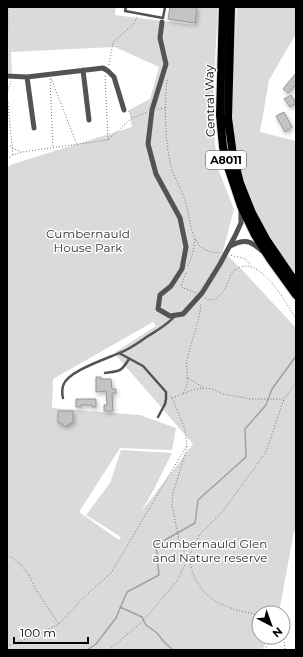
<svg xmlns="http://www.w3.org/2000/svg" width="303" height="657" viewBox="0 0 303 657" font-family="Montserrat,sans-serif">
<defs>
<filter id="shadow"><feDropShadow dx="1.5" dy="2.5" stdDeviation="2" flood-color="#0004"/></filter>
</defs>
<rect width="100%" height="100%" fill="#fff"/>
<path fill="#dadada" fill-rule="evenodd" d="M 7,7 L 116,7 L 115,15 L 194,25 L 197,7 L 218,7 L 212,116 L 218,169 L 234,209 L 223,251 L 243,271 L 296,328 L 296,530 L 294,531 L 279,613 L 259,613 L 259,637 L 270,637 L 262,650 L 7,650 L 7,167 L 13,164 L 132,127 L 129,110 L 150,99 L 159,67 L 115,47 L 11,52 L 12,74 L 7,72 ZM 153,322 L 156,326 L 114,353 L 193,444 L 141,512 L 153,491 L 172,453 L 121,450 L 110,483 L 86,515 L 121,537 L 119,540 L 79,512 L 120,448 L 172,450 L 176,428 L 140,415 L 52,408 L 53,379 Z
M 237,7 L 296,7 L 296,34 L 269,80 L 260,132 L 296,141 L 296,275 L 270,242 L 251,204 L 234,147 L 232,86 Z"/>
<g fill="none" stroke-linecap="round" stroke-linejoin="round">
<path stroke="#a1a1a1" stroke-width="1.5" d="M 120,607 L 142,617 L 146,625 L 157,633 L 164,642 L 173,650
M 87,650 L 96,644 L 116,618 L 127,592 L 159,575 L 156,545 L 195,523 L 198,500 L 246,457 L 245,429 L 266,405 L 272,389 L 296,356"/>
</g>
<path fill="#c3c3c3" stroke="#979797" filter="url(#shadow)" d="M 170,7 L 197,7 L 195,23 L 168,19 Z
M 296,73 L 296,84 L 288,93 L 283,89 Z
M 291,95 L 296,103 L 290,107 L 284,99 Z
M 284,112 L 292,127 L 285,132 L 276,116 Z
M 96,377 L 101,377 L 101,379 L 111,379 L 112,389 L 116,389 L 116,393 L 112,393 L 113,411 L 104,411 L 104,405 L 107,405 L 106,391 L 96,392 Z
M 76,399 L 96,399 L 96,407 L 92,407 L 92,405 L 81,405 L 81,407 L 76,407 Z
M 58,411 L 73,411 L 73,423 L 70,423 L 67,426 L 64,426 L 61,423 L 58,423 Z"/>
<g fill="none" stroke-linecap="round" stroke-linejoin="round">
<defs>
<path id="primary" d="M 223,7 L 220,115 L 223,147 L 228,167 L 241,206 L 255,235 L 270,259 L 296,295
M 231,7 L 228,118 L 233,155 L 240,183 L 252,213 L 266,239 L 296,283"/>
</defs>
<use href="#primary" stroke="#dbdbdb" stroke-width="10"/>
<path stroke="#757575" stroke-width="1" stroke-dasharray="1 2" stroke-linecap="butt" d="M 109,65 L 113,42 L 134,24 L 137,17
M 7,71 L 8,7
M 105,76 L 108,140
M 51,78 L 77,145
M 50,79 L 53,148
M 167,80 C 164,105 165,142 171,166 C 174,178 181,188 185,200 C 190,215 189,233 200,246 C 204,251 213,252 219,253
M 7,93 L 11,81
M 7,94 L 13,155
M 158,109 L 165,108
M 128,111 L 129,112 L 133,118
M 7,145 L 21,152
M 7,159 L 13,155 L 22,152 L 108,140 L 127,122 L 133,118 L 147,112
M 231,255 C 241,259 245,255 251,266
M 188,266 L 193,252 L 195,239
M 186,273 L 181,286 L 183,288 L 197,293
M 205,298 C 207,299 209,300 211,300 C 220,299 226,288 229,280 C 230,278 230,276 231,274 C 233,271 237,268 241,267 C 262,259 287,304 296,319
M 188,378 L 204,388
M 183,394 L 192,390 L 204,388 L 213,389 L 223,394 L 251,399 L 283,399
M 181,395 C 192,384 185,373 187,360 C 191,341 200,322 201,303
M 170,396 L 172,398 L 185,429 L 186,438 L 187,448 L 184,458 L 173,493 L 172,505 L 180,544 L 188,558 L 195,579 L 204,592 L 218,603 L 236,610 L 259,615
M 172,398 L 180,395
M 7,555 L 13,558 L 22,566 L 29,575 L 36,590 L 59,624
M 283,633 L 285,650
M 7,646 L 32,637 L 59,624 L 83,598 L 111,573 L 187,445
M 109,650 L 144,620 L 177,581 L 200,534 L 223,511 L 266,452 L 284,399 L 296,383
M 264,650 L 274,637"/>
<path stroke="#535353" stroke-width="2.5" d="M 126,7 L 125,11 L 163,18
M 163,18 L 165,7
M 119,353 L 143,366 L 166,392 L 166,399 L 165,404 L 158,417
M 105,373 C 120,371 121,372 129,359
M 63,398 C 62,394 62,390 63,386 C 67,370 113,357 126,350 C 134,346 141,341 148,336 C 158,330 167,325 175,316"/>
<path stroke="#535353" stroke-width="5" d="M 162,22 L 160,38 L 166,64 L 152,110 L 148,144 L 156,174 L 180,218 L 186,247 L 182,269 L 171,286 L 160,295 L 158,309 L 170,316 L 183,314 L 202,293 L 220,264 L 235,236 L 241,223 L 241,209
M 83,70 L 89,120
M 7,76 L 27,77 L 103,68 L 108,71 L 114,77 L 124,110
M 27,77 L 34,128
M 230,246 C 245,238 251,241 262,251"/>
<use href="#primary" stroke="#000" stroke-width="8"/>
</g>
<g text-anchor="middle" stroke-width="3" stroke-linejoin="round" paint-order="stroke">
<rect fill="#fff" stroke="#4c4c4c" stroke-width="1" x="206" y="151" width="40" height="18" rx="3"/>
<g font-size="11" font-weight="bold" fill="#000">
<text x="226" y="164">A8011</text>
</g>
<g font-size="12" fill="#000" stroke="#fff">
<text transform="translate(210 101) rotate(-91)" y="4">Central Way</text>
</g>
<g font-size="12" fill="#313131" stroke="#fff">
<text x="88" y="238">Cumbernauld<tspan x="88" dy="14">House Park</tspan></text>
<text x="210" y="548">Cumbernauld Glen<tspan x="210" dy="14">and Nature reserve</tspan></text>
</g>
</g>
<rect width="303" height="657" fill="none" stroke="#000000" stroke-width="16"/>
<g transform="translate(271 625) rotate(139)"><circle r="19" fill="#ffffff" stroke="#999999"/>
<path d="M0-3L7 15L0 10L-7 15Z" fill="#000000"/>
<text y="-6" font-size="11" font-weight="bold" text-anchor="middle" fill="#000000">N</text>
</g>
<path d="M14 637v6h74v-6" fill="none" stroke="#000000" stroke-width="2"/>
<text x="20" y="637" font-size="12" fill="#000000" stroke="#ffffff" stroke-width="3" paint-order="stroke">100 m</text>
</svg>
